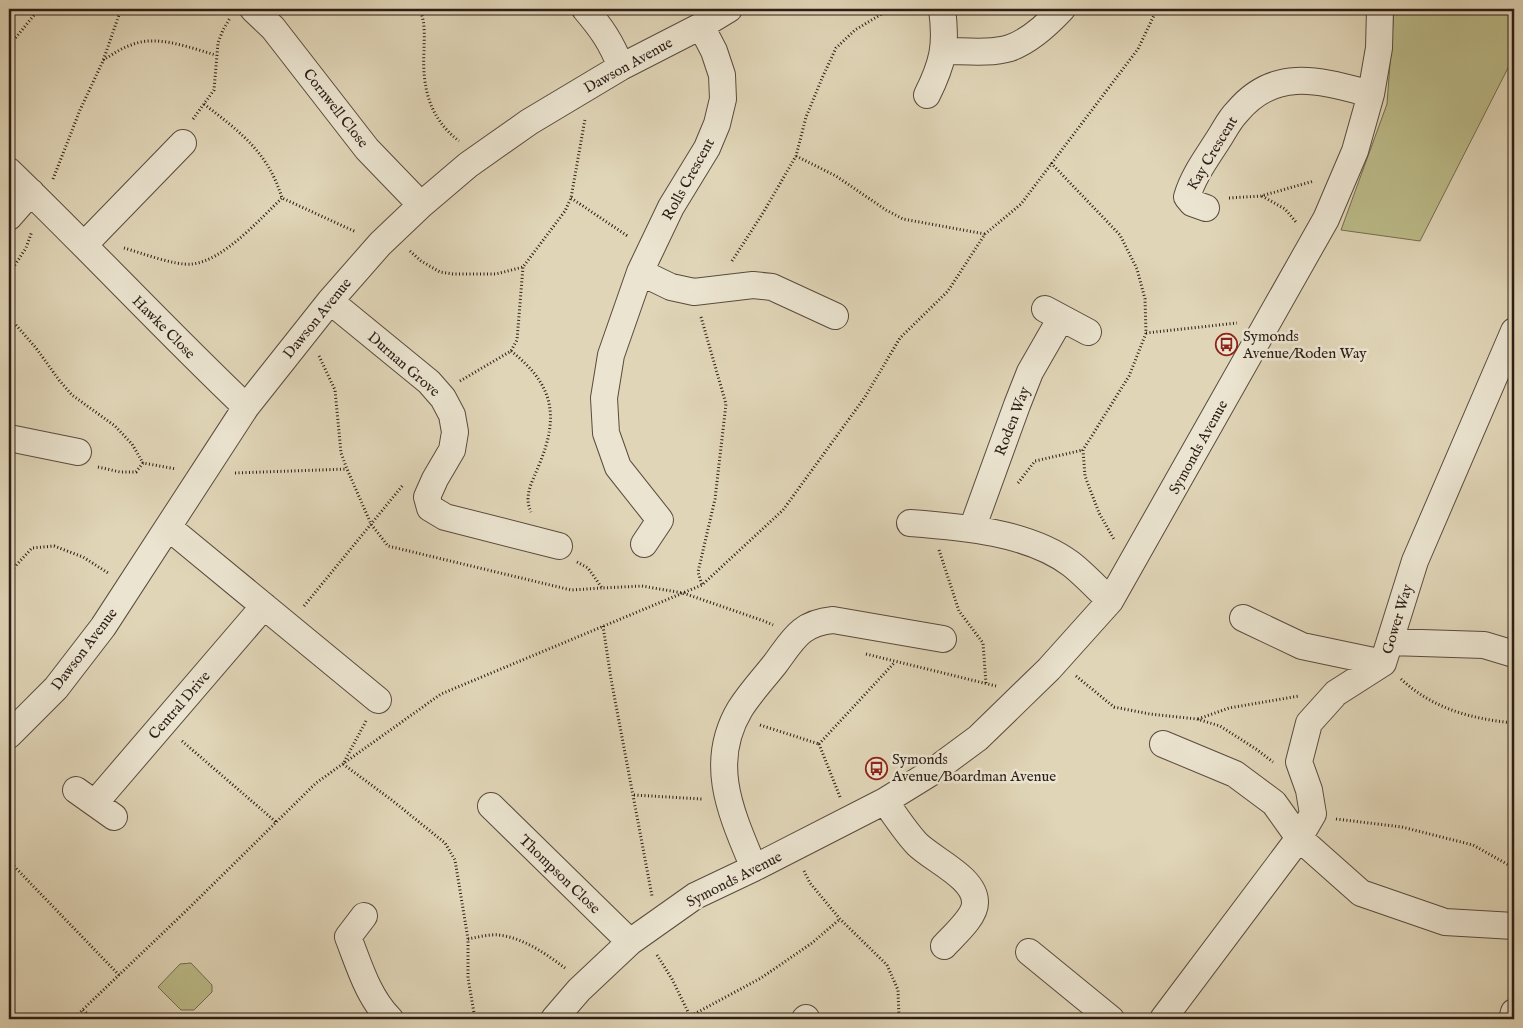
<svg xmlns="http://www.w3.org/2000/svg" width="1523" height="1028" viewBox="0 0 1523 1028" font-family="'IM FELL English',serif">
<rect width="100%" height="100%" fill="#e0d5b7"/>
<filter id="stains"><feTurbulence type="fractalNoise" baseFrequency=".004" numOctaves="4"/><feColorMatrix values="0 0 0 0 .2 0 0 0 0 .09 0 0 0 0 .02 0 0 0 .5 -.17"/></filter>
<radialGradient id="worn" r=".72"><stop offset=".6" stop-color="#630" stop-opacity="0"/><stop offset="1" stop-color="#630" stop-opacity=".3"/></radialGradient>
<path fill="#bbbb89" stroke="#746c50" d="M 1394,9 L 1514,9 L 1514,67 L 1510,64 L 1420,241 L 1341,230 L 1387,104 Z
M 191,963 L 212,985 L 212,992 L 194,1010 L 181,1010 L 158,987 L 180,964 Z"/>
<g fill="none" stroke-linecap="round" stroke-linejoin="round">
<defs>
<path id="minor" d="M 253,9 L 273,28 L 367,149 L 421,205
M 585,9 C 602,29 611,42 621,67
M 944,51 C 965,51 990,54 1010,48 C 1030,41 1048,24 1062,9
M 927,95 C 943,63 947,45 942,9
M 9,171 C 89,248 165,330 246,407
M 1206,208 L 1192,203 L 1187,197 C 1193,176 1206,159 1218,140 C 1224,131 1229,120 1237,112 C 1275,66 1321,81 1371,94
M 9,217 L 31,192
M 84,245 L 183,143
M 640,272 L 671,287 L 694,292 L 753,285 L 772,287 L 835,316
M 330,301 L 429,382 L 443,398 L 452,415 L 455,432 L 452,450 L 435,479 L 427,497 L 430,508 L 445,517 L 559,546
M 1045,309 L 1088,332
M 9,438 L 78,452
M 910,523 C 963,527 1028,532 1071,564 C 1085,575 1098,589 1110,601
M 168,527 L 378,700
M 972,529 L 1017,405 L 1030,372 L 1061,318
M 644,544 L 660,520 L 618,467 L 606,433 L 604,398 L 611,355 L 640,272 L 671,207 L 707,148 L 717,124 L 723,99 L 722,75 L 714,51 L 701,26
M 1243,618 L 1302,646 L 1383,663
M 1390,642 L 1484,645 L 1514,654
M 9,735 L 56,688 L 103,627 L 246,407 L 330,301 L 380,244 L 421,205 L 468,165 L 529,122 L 621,67 L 701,26 L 729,9
M 1163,744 L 1235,774 L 1274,803 L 1299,838 L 1361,893 L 1445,922 L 1514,926
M 76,790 L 114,817
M 885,801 C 895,816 905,831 917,844 C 933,860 976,878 975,903 C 975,917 954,935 944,946
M 95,803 L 264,606
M 491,806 L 630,942
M 754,868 C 732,815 707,764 740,709 C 750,693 764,678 775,664 C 793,640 800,623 833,620 L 943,639
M 364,916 L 348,937 C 359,965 368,997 390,1019
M 1029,952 L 1111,1019
M 554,1019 L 579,990 L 630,942 L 695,896 L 754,868 L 885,801 L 932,772 L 978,738 L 1049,669 L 1110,601 L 1326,219 L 1355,151 L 1371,94 L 1379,48 L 1380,9
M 805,1019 L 806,1018
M 1163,1019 L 1299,838 L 1313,814 L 1309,790 L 1299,762 L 1309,723 L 1336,693 L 1383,663 L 1415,561 L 1514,331
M 1512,1019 L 1514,1012"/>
</defs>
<use href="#minor" stroke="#594b3e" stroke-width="28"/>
<path stroke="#2c1d16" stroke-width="3" stroke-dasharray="1 2.5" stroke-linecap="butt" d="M 419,9 C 426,21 424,37 424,51 C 422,87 429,118 459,141
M 9,46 L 39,9
M 103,60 C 112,55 121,48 131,45 C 157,34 190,48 216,55
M 204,104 C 240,132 268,152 282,198 L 356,232
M 193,119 L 214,90 L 218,43 L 223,30 L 230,18
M 796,156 L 836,176 L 886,210 L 903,219 L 985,234
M 1051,163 L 1120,235 L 1137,269 L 1145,299 L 1146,333 L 1129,376 L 1083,450 L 1085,476 L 1099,513 L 1115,541
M 53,179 L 80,110 L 103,61 L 121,9
M 1262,196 L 1285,209 L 1296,222
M 571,198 L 629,237
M 1229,198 L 1261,196 L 1314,181
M 124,248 C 142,253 175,266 192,264 C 223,261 260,219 282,198
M 410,251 L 421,261 L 440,272 L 453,274 L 496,274 L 523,267 L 565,211 L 571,198 L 585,119
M 732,261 L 763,213 L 796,156 L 806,117 L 823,76 L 836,48 L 855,30 L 890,9
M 9,274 L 26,248 L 32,231
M 9,317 L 36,348 L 59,380 L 72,395 L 115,426 L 132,444 L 143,463
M 701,317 L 726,404 L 715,499 L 698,572 L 702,585
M 1146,333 L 1237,323
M 511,351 C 553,384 560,415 539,465 C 533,481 523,495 531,512
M 319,356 L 335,390 L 341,453 L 347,469 L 371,524 L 388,546 L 571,590 L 602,588
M 460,381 L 511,351 L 517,340 L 523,267
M 98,467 L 120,472 L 136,472 L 143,463 L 176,469
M 235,473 L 347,469
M 1018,483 L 1035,461 L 1083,450
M 939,550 L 959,611 L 983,643 L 986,684
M 577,562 L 588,568 L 602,588 L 642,586 L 683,593 L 764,621 L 773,625
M 9,573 L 32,548 L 54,546 L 83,557 L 108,573
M 304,606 L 403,485
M 603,626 L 611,679 L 652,896
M 866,654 L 996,686
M 1076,676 L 1114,707 L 1150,714 L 1197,719 L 1220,726 L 1256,749 L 1273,762
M 1401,679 C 1433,709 1472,719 1514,723
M 1198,719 L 1229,708 L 1299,696
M 366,721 L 343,764 L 393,801 L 445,843 L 455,860 L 468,939 L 468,978 L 474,1013 L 477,1019
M 760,725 L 819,744
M 182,741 L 276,822
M 819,744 L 895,662
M 819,744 L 840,797
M 634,795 L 702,799
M 1336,819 L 1402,827 L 1473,845 L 1514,868
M 9,861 L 119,975
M 804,871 L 810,883 L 840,919 L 887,965 L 898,990 L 899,1019
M 468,939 C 478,937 490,934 499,935 C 524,938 546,954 565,968
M 657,955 L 672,979 L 690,1016
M 83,1010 L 93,1019
M 73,1019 L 188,909 L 316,783 L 441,694 L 702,585 L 783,510 L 865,397 L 900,338 L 948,291 L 985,234 L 1021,204 L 1138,49 L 1157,9
M 685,1019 L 761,978 L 812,943 L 840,919"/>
<use href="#minor" stroke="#ebe4d0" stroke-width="26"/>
</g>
<defs>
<symbol id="bus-ring" viewBox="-11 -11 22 22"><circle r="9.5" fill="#ebe4d0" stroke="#8f2418" stroke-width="1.5"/><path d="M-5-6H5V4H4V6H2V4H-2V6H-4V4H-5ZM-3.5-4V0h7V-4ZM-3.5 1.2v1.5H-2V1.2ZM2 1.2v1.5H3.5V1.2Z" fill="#8f2418"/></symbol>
</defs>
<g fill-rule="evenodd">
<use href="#bus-ring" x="1214" y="332" width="25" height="25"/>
<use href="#bus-ring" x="864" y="756" width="25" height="25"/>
</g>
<g text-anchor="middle" stroke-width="5" stroke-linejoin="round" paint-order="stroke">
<g font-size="15" fill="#2c1d16" stroke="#ebe4d0">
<text transform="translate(628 65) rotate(-29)" y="5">Dawson Avenue</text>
<text transform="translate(336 108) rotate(52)" y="5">Cornwell Close</text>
<text transform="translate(1212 153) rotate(-59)" y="5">Kay Crescent</text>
<text transform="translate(688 179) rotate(-61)" y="5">Rolls Crescent</text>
<text transform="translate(317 318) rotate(-51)" y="5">Dawson Avenue</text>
<text transform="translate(164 327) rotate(45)" y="5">Hawke Close</text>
<text transform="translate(404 364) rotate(41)" y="5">Durnan Grove</text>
<text transform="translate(1012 421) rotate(-69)" y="5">Roden Way</text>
<text transform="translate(1198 447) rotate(-61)" y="5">Symonds Avenue</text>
<text transform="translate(1397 619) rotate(-73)" y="5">Gower Way</text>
<text transform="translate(84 649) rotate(-53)" y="5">Dawson Avenue</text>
<text transform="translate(179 705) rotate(-49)" y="5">Central Drive</text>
<text transform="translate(560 874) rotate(44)" y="5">Thompson Close</text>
<text transform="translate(734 879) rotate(-27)" y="5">Symonds Avenue</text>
</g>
<g font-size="15" fill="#2c1d16" stroke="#ebe4d0" text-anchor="start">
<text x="1243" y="341">Symonds<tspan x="1243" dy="17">Avenue/Roden Way</tspan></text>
<text x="892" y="764">Symonds<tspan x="892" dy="17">Avenue/Boardman Avenue</tspan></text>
</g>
</g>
<rect width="1523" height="1028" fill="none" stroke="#e0d5b7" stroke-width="30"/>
<rect x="10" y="10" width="1503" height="1008" fill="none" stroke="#2c1d16" stroke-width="2.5"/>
<rect x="15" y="15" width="1493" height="998" fill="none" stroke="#2c1d16"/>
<rect width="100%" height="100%" filter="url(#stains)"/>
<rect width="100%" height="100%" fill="url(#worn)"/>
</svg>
